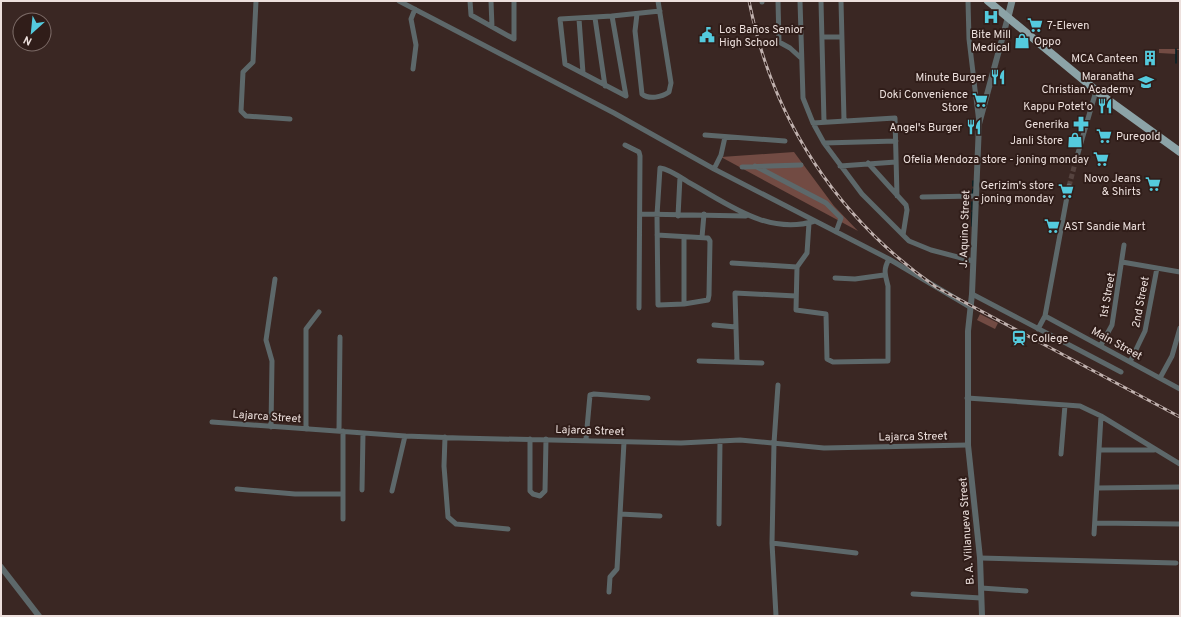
<svg xmlns="http://www.w3.org/2000/svg" width="1181" height="617" viewBox="0 0 1181 617" font-family="Overpass,sans-serif">
<rect width="100%" height="100%" fill="#3a2723"/>
<path fill="#724b43" d="M 1159,49 L 1180,49 L 1180,50 L 1176,50 L 1176,54 L 1159,53 Z
M 794,152 L 834,206 L 858,231 L 721,157 Z
M 980,314 L 998,323 L 995,329 L 977,320 Z"/>
<g fill="none" stroke-linecap="round" stroke-linejoin="round">
<path stroke="#032126" stroke-width="1.5" d="M 1176,49 L 1176,63
M 973,186 L 973,181
M 972,195 L 973,189
M 972,210 L 972,202
M 972,226 L 972,212"/>
<path stroke="#55433f" stroke-width="5" stroke-dasharray="5 2.5" stroke-linecap="butt" d="M 1069,186 L 1076,160"/>
<path stroke="#5d686a" stroke-width="5" d="M 256,1 L 253,62 L 243,72 L 241,111 L 246,116 L 290,119
M 399,1 L 614,113 L 714,169 L 889,259 L 970,307
M 470,1 L 471,15 L 514,39
M 491,1 L 492,27
M 514,1 L 514,39
M 762,1 L 762,2
M 778,1 L 779,42 L 790,48 L 801,58
M 800,1 L 803,98 L 813,123 L 824,143 L 862,194 L 909,241 L 931,250 L 973,261
M 821,1 L 824,122
M 841,1 L 844,120
M 968,1 L 969,39 L 979,123
M 637,14 L 635,31 L 642,94 C 649,100 662,97 669,92 L 671,83 L 658,1
M 612,16 L 626,96
M 595,18 L 605,86
M 579,19 L 583,73
M 822,37 L 842,37
M 413,69 L 416,45 L 411,19 L 415,9
M 626,96 L 565,64 L 560,19 L 612,16 L 660,11
M 813,123 L 895,118 L 897,196
M 705,135 L 785,141
M 824,143 L 896,141
M 625,145 L 639,152 L 640,156 L 639,308
M 1076,160 L 1096,91
M 868,163 L 906,205 L 907,210 L 903,235
M 755,166 L 826,203 L 841,218 L 836,232
M 840,166 L 896,162
M 742,167 L 801,165
M 714,169 L 721,155 L 725,137
M 922,197 L 975,196
M 640,214 L 746,216
M 678,216 L 680,177
M 809,223 L 807,253 L 797,267 L 796,310 L 826,314 L 827,359 L 833,362 L 888,361 L 888,286 C 885,274 883,270 889,259
M 657,235 L 708,238 L 710,241 L 709,295 L 708,300 L 684,304 L 658,305 L 657,215 L 660,168 C 669,169 680,177 688,182 C 727,203 767,236 815,221
M 702,237 L 704,214
M 1122,262 L 1180,272
M 732,263 L 797,267
M 835,278 L 855,279 L 884,275
M 972,294 L 1121,372
M 684,304 L 684,237
M 1045,316 L 1180,389
M 714,325 L 736,327
M 1038,329 L 1045,316 L 1069,186
M 1101,345 L 1112,325 L 1124,245
M 699,361 L 762,363
M 737,362 L 735,293 L 796,296
M 1130,362 L 1145,331 L 1157,268
M 1160,378 L 1172,356 L 1180,328
M 967,398 L 1080,406 L 1101,416 L 1180,464
M 212,422 L 405,436 L 459,438 L 681,443 L 740,440 L 824,448 L 968,445
M 271,427 L 272,361 L 266,340 L 275,279
M 306,429 L 306,329 L 319,312
M 339,431 L 340,337
M 343,431 L 343,519
M 445,437 L 444,466 L 448,517 L 456,524 L 508,529
M 530,439 L 530,491 L 533,494 L 540,496 L 545,491 L 546,439
M 586,439 L 590,395 L 594,394 L 648,398
M 1099,450 L 1154,450
M 1061,454 L 1065,405
M 1097,488 L 1180,487
M 237,489 L 295,494 L 343,494
M 362,490 L 363,433
M 392,491 L 405,436
M 620,514 L 660,516
M 1095,523 L 1180,524
M 719,524 L 720,441
M 1094,534 L 1101,416
M 772,543 L 856,553
M 980,558 L 1176,563
M 981,588 L 1026,591
M 609,592 L 610,577 L 617,569 L 624,442
M 913,594 L 981,598
M 776,616 L 772,543 L 774,443 L 778,385"/>
<path stroke="#5d686a" stroke-width="6" d="M 1,567 L 39,616
M 982,616 L 980,558 L 968,445 L 968,331 L 972,294 L 979,124 L 1008,17"/>
<path stroke="#78898c" stroke-width="7" d="M 1008,17 L 1012,1"/>
<path stroke="#8ca3a7" stroke-width="8" d="M 988,1 L 1104,97 L 1180,152"/>
<defs>
<path id="rail" d="M 749,1 C 772,119 837,218 936,287 L 1180,417"/>
</defs>
<use href="#rail" stroke="#c0b1ae" stroke-width="3"/>
<use href="#rail" stroke="#301d19" stroke-width="1.5" stroke-dasharray="4.5" stroke-linecap="butt"/>
</g>
<defs>
<symbol id="hospital-bare" viewBox="-9 -9 18 18"><path d="M-5-5h3v3.5h4V-5h3V5h-3V1.5h-4V5h-3Z" fill="#54cadd" stroke="#301d19" stroke-width="2.5" paint-order="stroke"/></symbol>
<symbol id="supermarket-bare" viewBox="-9 -9 18 18"><path d="M-6-5.5h2.5l.6 2H6L4.5 2H-2.5L-4.4-4H-6ZM-1.5 3.2a1.3 1.3 0 1 0 .1 0ZM3 3.2a1.3 1.3 0 1 0 .1 0Z" fill="#54cadd" stroke="#301d19" stroke-width="2.5" paint-order="stroke"/></symbol>
<symbol id="civic-bare" viewBox="-9 -9 18 18"><path d="M-.6-6.5H3V-4.5H.6V-3L4-1V1h2V6H-6V1h2V-1L-.6-3ZM-1.2 2.5V6h2.4V2.5Z" fill="#54cadd" stroke="#301d19" stroke-width="2.5" paint-order="stroke"/></symbol>
<symbol id="shop-bare" viewBox="-9 -9 18 18"><path d="M-5-2.5h2.3a2.7 3.5 0 0 1 5.4 0H5L5.5 6h-11ZM-1.5-2.5h3a1.5 2.3 0 0 0-3 0Z" fill="#54cadd" stroke="#301d19" stroke-width="2.5" paint-order="stroke"/></symbol>
<symbol id="building-bare" viewBox="-9 -9 18 18"><path d="M-4-6H4V6H1V3H-1V6H-4ZM-2.5-4.3h1.7v1.8h-1.7ZM.8-4.3h1.7v1.8H.8ZM-2.5-1h1.7V.8h-1.7ZM.8-1h1.7V.8H.8Z" fill="#54cadd" stroke="#301d19" stroke-width="2.5" paint-order="stroke"/></symbol>
<symbol id="restaurant-bare" viewBox="-9 -9 18 18"><path d="M-5-6h1v4h1v-4h1v4h1v-4h1v5L-1.5 .5V6h-2V.5L-5-1ZM5-6V6H3V1.5H1.5Q1.5-4 5-6Z" fill="#54cadd" stroke="#301d19" stroke-width="2.5" paint-order="stroke"/></symbol>
<symbol id="school-bare" viewBox="-9 -9 18 18"><path d="M0-5L7-2L0 1L-7-2ZM-4 1L0 2.5L4 1V4Q0 6-4 4Z" fill="#54cadd" stroke="#301d19" stroke-width="2.5" paint-order="stroke"/></symbol>
<symbol id="pharmacy-bare" viewBox="-9 -9 18 18"><path d="M-2-6h4v4h4v4h-4v4h-4v-4h-4v-4h4Z" fill="#54cadd" stroke="#301d19" stroke-width="2.5" paint-order="stroke"/></symbol>
<symbol id="station-bare" viewBox="-9 -9 18 18"><path d="M-3-6H3Q5-6 5-4V2Q5 4 3 4L4.5 6H3L1.5 4h-3L-3 6H-4.5L-3 4Q-5 4-5 2V-4Q-5-6-3-6ZM-3.5-4v3h7v-3ZM-3.5 1v1.5H-2V1ZM2 1v1.5H3.5V1Z" fill="#54cadd" stroke="#301d19" stroke-width="2.5" paint-order="stroke"/></symbol>
</defs>
<g fill-rule="evenodd">
<use href="#hospital-bare" x="980" y="6" width="22" height="22"/>
<use href="#supermarket-bare" x="1024" y="14" width="22" height="22"/>
<use href="#civic-bare" x="696" y="24" width="22" height="22"/>
<use href="#shop-bare" x="1011" y="30" width="22" height="22"/>
<use href="#building-bare" x="1139" y="47" width="22" height="22"/>
<use href="#restaurant-bare" x="987" y="66" width="22" height="22"/>
<use href="#school-bare" x="1135" y="71" width="22" height="22"/>
<use href="#supermarket-bare" x="969" y="89" width="22" height="22"/>
<use href="#restaurant-bare" x="1094" y="95" width="22" height="22"/>
<use href="#pharmacy-bare" x="1070" y="113" width="22" height="22"/>
<use href="#restaurant-bare" x="963" y="116" width="22" height="22"/>
<use href="#supermarket-bare" x="1093" y="125" width="22" height="22"/>
<use href="#shop-bare" x="1064" y="129" width="22" height="22"/>
<use href="#supermarket-bare" x="1090" y="148" width="22" height="22"/>
<use href="#supermarket-bare" x="1142" y="173" width="22" height="22"/>
<use href="#supermarket-bare" x="1055" y="180" width="22" height="22"/>
<use href="#supermarket-bare" x="1041" y="215" width="22" height="22"/>
<use href="#station-bare" x="1008" y="327" width="22" height="22"/>
</g>
<g text-anchor="middle" stroke-width="4" stroke-linejoin="round" paint-order="stroke">
<g font-size="11" fill="#ede0dd" stroke="#301d19" text-anchor="end">
<text x="1047" y="29" text-anchor="start">7-Eleven</text>
<text x="719" y="33" text-anchor="start">Los Baños Senior<tspan x="719" dy="13">High School</tspan></text>
<text x="991" y="38" text-anchor="middle">Bite Mill<tspan x="991" dy="13">Medical</tspan></text>
<text x="1034" y="45" text-anchor="start">Oppo</text>
<text x="1138" y="62">MCA Canteen</text>
<text x="1134" y="80">Maranatha<tspan x="1134" dy="13">Christian Academy</tspan></text>
<text x="986" y="81">Minute Burger</text>
<text x="968" y="98">Doki Convenience<tspan x="968" dy="13">Store</tspan></text>
<text x="1093" y="110">Kappu Potet'o</text>
<text x="1069" y="128">Generika</text>
<text x="962" y="131">Angel's Burger</text>
<text x="1116" y="140" text-anchor="start">Puregold</text>
<text x="1063" y="144">Janli Store</text>
<text x="1089" y="163">Ofelia Mendoza store - joning monday</text>
<text x="1141" y="182">Novo Jeans<tspan x="1141" dy="13">&amp; Shirts</tspan></text>
<text x="1054" y="189">Gerizim's store<tspan x="1054" dy="13">- joning monday</tspan></text>
<text x="1064" y="230" text-anchor="start">AST Sandie Mart</text>
<text x="1031" y="342" text-anchor="start">College</text>
</g>
<g font-size="11" fill="#ede0dd" stroke="#301d19">
<text transform="translate(964 229) rotate(-88)" y="4">J. Aquino Street</text>
<text transform="translate(1107 295) rotate(-80)" y="4">1st Street</text>
<text transform="translate(1140 302) rotate(-79)" y="4">2nd Street</text>
<text transform="translate(1117 343) rotate(29)" y="4">Main Street</text>
<text transform="translate(267 416) rotate(4)" y="4">Lajarca Street</text>
<text transform="translate(590 430) rotate(2)" y="4">Lajarca Street</text>
<text transform="translate(913 436) rotate(-1)" y="4">Lajarca Street</text>
<text transform="translate(966 531) rotate(-94)" y="4">B. A. Villanueva Street</text>
</g>
</g>
<rect width="1181" height="617" fill="none" stroke="#ede0dd" stroke-width="4"/>
<g transform="translate(32 32) rotate(207)"><circle r="19" fill="#301d19" stroke="#7c6b67"/>
<path d="M0-3L7 15L0 10L-7 15Z" fill="#54cadd"/>
<text y="-6" font-size="11" font-weight="bold" text-anchor="middle" fill="#ede0dd">N</text>
</g>
</svg>
